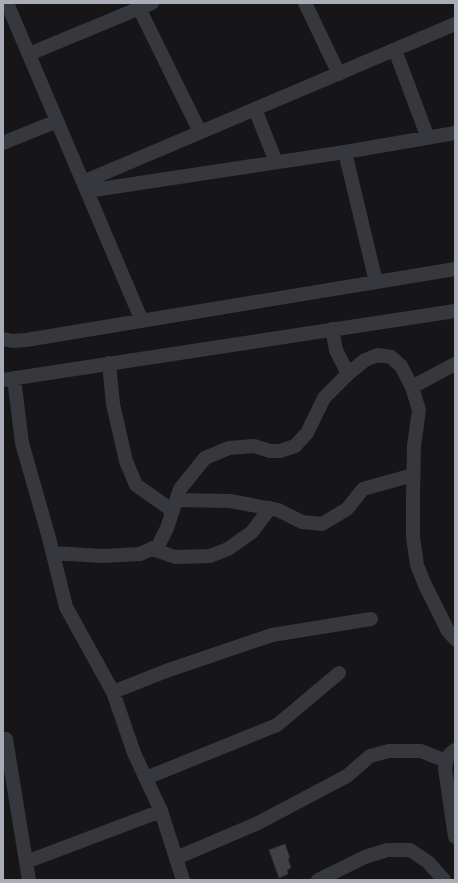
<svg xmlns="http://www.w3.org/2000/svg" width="458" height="883" viewBox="0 0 458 883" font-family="Quicksand,sans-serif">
<rect width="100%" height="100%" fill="#161618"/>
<path fill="#404145" stroke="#303034" d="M 285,844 L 290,858 L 288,858 L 291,868 L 287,870 L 288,874 L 279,878 L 269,850 Z"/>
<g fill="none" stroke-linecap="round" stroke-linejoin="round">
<path stroke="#37383d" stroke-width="14" d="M 7,3 L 142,321
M 305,3 L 339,74
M 139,8 L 200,132
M 395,50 L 428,138
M 29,54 L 152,3
M 255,109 L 276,162
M 3,143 L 57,121
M 345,152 L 376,282
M 83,182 L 455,24
M 87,191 L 345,152 L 455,133
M 332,329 L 336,350 L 348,374
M 3,339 L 13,341 L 26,340 L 455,269
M 109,363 L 113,404 L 126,461 L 136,485 L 173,511
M 14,378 L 22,443 L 49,538 L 66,607 L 113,692 L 134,753 L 161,811 L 183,880
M 3,380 L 455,311
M 412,387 L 455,364
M 177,500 L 230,501 L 278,510 L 302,522 L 322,524 L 347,509 L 363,489 L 413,475
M 152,549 L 175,557 L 210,556 L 228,549 L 252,532 L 270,508
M 53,553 L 102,556 L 140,554 L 158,546 L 167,528 L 180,489 L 205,458 L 229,448 L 254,446 L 270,451 L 280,451 L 295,446 L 307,433 L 324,398 L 348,374 L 365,360 L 378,355 L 391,357 L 401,366 L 412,387 L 419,410 L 414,446 L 413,496 L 413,537 L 417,565 L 425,585 L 448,631 L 455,639
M 113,692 L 166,671 L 272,635 L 371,619
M 6,739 L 29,880
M 455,750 C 447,755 446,760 445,769 L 455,837
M 146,778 L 277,725 L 339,673
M 176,858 L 256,824 L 347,776 L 370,756 L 389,751 L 421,751 L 446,761
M 26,862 L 161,811
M 318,880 L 365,857 L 387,850 L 410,850 L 428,862 L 444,880"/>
</g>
<rect width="458" height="883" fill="none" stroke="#a8adb8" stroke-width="8"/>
</svg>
